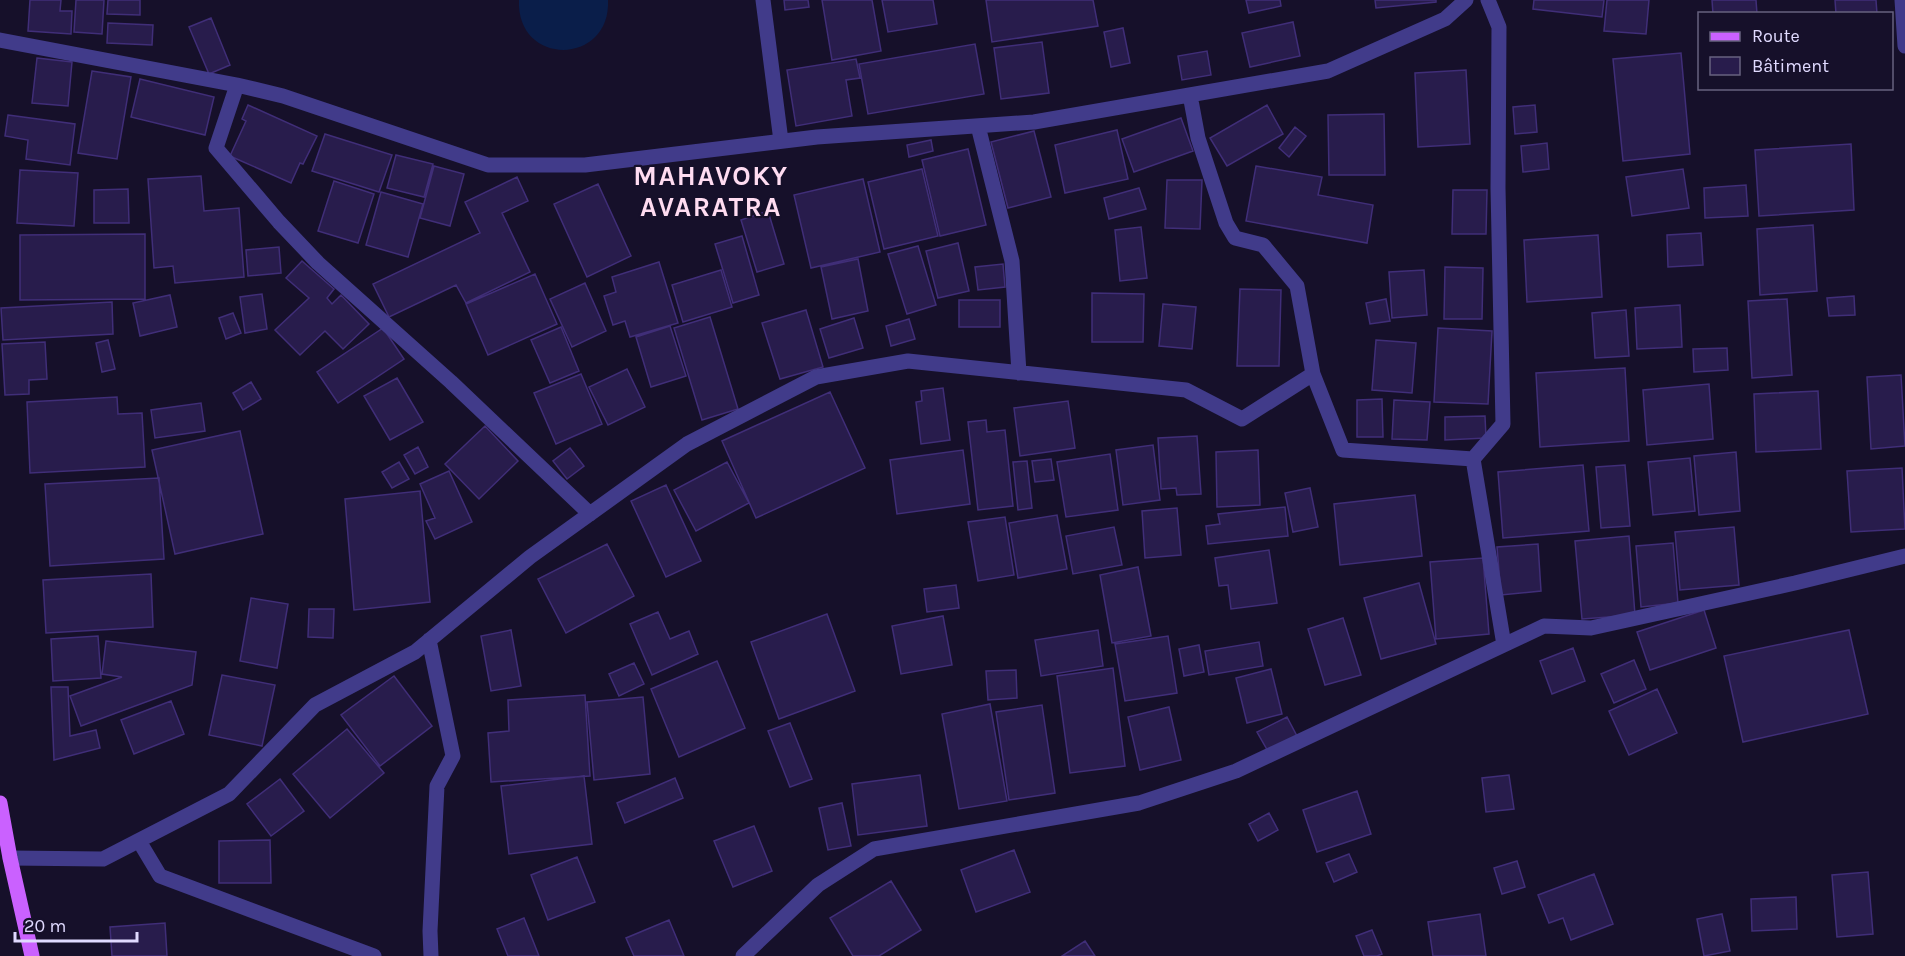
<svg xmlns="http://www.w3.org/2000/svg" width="1905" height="956" viewBox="0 0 1905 956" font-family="Karla,sans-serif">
<rect width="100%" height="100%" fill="#16102a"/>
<path fill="#0a1e4a" d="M 519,0 L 608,0 C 611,66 516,67 519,0 Z"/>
<path fill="#281c4c" stroke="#402e78" stroke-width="1.5" d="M 30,0 L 61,0 L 60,11 L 72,11 L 71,34 L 28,31 Z
M 76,0 L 104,0 L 102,34 L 74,32 Z
M 108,0 L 140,0 L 140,15 L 107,14 Z
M 784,0 L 808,0 L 809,7 L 785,10 Z
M 822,0 L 872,0 L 881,51 L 832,60 Z
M 882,0 L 933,0 L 937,24 L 888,32 Z
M 986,0 L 1093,0 L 1098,26 L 992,42 Z
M 1246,0 L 1280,0 L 1281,6 L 1249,13 Z
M 1375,0 L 1436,0 L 1436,2 L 1376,8 Z
M 1534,0 L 1604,0 L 1602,17 L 1533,9 Z
M 1607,0 L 1649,0 L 1646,34 L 1604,31 Z
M 1712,0 L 1756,0 L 1757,14 L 1713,14 Z
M 1835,0 L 1876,0 L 1877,14 L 1836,14 Z
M 211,18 L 230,65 L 209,74 L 189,27 Z
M 1293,22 L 1300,56 L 1250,67 L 1242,33 Z
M 108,23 L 153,25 L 152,45 L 107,43 Z
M 1123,28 L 1130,63 L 1111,67 L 1104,32 Z
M 1042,42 L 1049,93 L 1001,99 L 994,48 Z
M 975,44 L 984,94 L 868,114 L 859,64 Z
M 1207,51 L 1211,75 L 1182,80 L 1178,56 Z
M 1681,53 L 1690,154 L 1623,161 L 1613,59 Z
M 37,58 L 72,62 L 68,106 L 32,103 Z
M 856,59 L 860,78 L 846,80 L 852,116 L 796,126 L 787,70 Z
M 1466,70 L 1470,144 L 1418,147 L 1415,73 Z
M 92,71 L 131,77 L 117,159 L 78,153 Z
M 140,79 L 214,97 L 205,135 L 131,117 Z
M 248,105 L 317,136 L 303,164 L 300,163 L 291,183 L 230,156 L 246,121 L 242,119 Z
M 1267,105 L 1283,134 L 1227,166 L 1210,138 Z
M 1535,105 L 1537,132 L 1515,134 L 1513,107 Z
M 1384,114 L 1385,175 L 1329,175 L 1328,115 Z
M 8,115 L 75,124 L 70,165 L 26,159 L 28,140 L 5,136 Z
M 1181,118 L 1193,151 L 1134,172 L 1122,139 Z
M 1295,127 L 1306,136 L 1289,157 L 1279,148 Z
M 1117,130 L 1128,179 L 1065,193 L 1055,145 Z
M 1034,131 L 1051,197 L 1008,208 L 991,142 Z
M 325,134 L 392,155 L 379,192 L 312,171 Z
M 931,140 L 933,151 L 909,157 L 907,145 Z
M 1547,143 L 1549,169 L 1523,172 L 1521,146 Z
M 1851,144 L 1854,210 L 1759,216 L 1755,150 Z
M 968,149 L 986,225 L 940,236 L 922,160 Z
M 396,155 L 433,164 L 424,197 L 387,188 Z
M 434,166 L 464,174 L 450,226 L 420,218 Z
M 1256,166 L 1322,177 L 1318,195 L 1373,205 L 1367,243 L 1246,221 Z
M 922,169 L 938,236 L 884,249 L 868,182 Z
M 1683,169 L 1689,208 L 1632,216 L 1626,177 Z
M 20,170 L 78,173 L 74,226 L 17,223 Z
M 201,176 L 204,211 L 239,208 L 244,277 L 175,283 L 173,266 L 154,268 L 148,179 Z
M 517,177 L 528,201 L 502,213 L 530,272 L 466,303 L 456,285 L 389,317 L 373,284 L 480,233 L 465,202 Z
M 863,179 L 880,252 L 811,268 L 794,195 Z
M 1167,180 L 1202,180 L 1200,229 L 1165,228 Z
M 334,181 L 374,194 L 358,243 L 318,231 Z
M 598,184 L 631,256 L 587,277 L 554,204 Z
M 1746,185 L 1748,216 L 1705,218 L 1704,188 Z
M 1139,188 L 1146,209 L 1109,219 L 1104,198 Z
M 128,189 L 129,223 L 94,223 L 94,190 Z
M 1453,190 L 1487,190 L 1486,234 L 1452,234 Z
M 381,192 L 423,204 L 408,257 L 366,245 Z
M 768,211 L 784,264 L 757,272 L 741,220 Z
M 1813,225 L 1817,291 L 1760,295 L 1757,229 Z
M 1141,227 L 1147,278 L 1120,281 L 1115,230 Z
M 1701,233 L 1703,265 L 1668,267 L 1667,235 Z
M 145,234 L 145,299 L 20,300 L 20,235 Z
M 1598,235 L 1602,297 L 1527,302 L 1524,240 Z
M 742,236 L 759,295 L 733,303 L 715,244 Z
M 958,243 L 969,291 L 938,298 L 926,251 Z
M 918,246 L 936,305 L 907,314 L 888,254 Z
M 279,247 L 281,273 L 248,276 L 246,250 Z
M 858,259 L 868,311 L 832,319 L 821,267 Z
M 302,261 L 334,289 L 327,298 L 332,304 L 341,295 L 369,324 L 343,349 L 325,331 L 300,355 L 275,330 L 309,298 L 286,278 Z
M 659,262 L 678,323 L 630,337 L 625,321 L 613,325 L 604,296 L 616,292 L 612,277 Z
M 1003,264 L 1005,287 L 978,290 L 975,267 Z
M 1445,267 L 1483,268 L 1482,319 L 1444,319 Z
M 721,270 L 732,307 L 683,322 L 672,285 Z
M 1424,270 L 1427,315 L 1392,318 L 1389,272 Z
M 535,274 L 557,324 L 488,355 L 466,304 Z
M 585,283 L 606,331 L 572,347 L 550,299 Z
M 1240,289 L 1281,290 L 1279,366 L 1237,366 Z
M 1092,293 L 1144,294 L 1143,342 L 1092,342 Z
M 262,294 L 267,329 L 245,333 L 240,297 Z
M 170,295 L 177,327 L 140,336 L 133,303 Z
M 1854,296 L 1855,315 L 1829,316 L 1827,298 Z
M 1386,299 L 1390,321 L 1370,324 L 1366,303 Z
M 1787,299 L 1792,375 L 1752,378 L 1748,301 Z
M 959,300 L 1000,300 L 1000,327 L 959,327 Z
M 112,302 L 113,334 L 3,340 L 1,308 Z
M 1163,304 L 1196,307 L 1192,349 L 1159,346 Z
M 1680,305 L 1682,347 L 1637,349 L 1635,308 Z
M 806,310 L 823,367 L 780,379 L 762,323 Z
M 1626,310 L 1629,356 L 1595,358 L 1592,313 Z
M 233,313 L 241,333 L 226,339 L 219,318 Z
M 710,317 L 738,409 L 702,420 L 674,328 Z
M 854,318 L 863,348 L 829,358 L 820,329 Z
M 909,319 L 915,339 L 891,346 L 886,326 Z
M 670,326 L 686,376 L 651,387 L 636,337 Z
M 561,327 L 579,371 L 550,383 L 531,340 Z
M 383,328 L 404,359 L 338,403 L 317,372 Z
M 1438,328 L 1492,331 L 1488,404 L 1434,402 Z
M 108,340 L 115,369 L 102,372 L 96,343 Z
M 1376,340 L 1416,343 L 1412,393 L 1372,390 Z
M 45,342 L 47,379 L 29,380 L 29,394 L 5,395 L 2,344 Z
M 1727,348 L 1728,370 L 1694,372 L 1693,349 Z
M 1625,368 L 1629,441 L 1540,447 L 1536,373 Z
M 627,369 L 645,407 L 608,425 L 589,387 Z
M 581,374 L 602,424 L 556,444 L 534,393 Z
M 1901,375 L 1905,446 L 1871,449 L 1867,377 Z
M 397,378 L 423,422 L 390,440 L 364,396 Z
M 251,382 L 261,399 L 243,410 L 233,393 Z
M 1709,384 L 1713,439 L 1647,445 L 1643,390 Z
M 943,388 L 950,440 L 921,444 L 916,402 L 922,401 L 921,391 Z
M 1818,391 L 1821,449 L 1756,452 L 1754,394 Z
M 830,392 L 865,468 L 756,518 L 722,441 Z
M 117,397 L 118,414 L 142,413 L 145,467 L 30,473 L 27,402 Z
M 1382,399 L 1383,437 L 1357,437 L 1357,400 Z
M 1394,400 L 1430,402 L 1427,440 L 1392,439 Z
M 1068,401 L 1075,448 L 1020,456 L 1014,408 Z
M 201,403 L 205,431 L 155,438 L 151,410 Z
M 1485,416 L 1486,438 L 1445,440 L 1445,417 Z
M 986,420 L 987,432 L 1005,430 L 1013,506 L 978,510 L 968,422 Z
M 485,426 L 518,461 L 479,499 L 445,464 Z
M 240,431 L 263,534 L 175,554 L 152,450 Z
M 1197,436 L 1201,494 L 1177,495 L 1176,488 L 1161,489 L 1158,438 Z
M 1153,445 L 1160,500 L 1123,505 L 1116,450 Z
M 418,447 L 428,467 L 415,474 L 404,455 Z
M 570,448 L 584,466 L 567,479 L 553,461 Z
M 963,450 L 970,504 L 897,514 L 890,460 Z
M 1258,450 L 1260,505 L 1217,507 L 1216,452 Z
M 1736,452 L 1740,511 L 1699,515 L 1694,456 Z
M 1110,454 L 1118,510 L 1066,517 L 1057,462 Z
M 1690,458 L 1695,511 L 1653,515 L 1648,462 Z
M 1051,459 L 1054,480 L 1035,482 L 1032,461 Z
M 1027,461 L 1032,508 L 1018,510 L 1013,462 Z
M 399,462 L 409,479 L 392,488 L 382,472 Z
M 727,462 L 749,503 L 696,531 L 674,490 Z
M 1583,465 L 1589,531 L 1503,538 L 1498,472 Z
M 1625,465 L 1630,526 L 1601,528 L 1596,467 Z
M 1902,468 L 1905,529 L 1851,532 L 1847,471 Z
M 449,471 L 472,522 L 435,539 L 426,521 L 435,518 L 420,484 Z
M 159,478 L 164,559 L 50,566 L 45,484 Z
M 666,485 L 701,561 L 666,577 L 631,501 Z
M 1310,488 L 1318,527 L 1293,532 L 1285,493 Z
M 420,491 L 430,602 L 354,610 L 345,499 Z
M 1415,495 L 1422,556 L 1340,565 L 1334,504 Z
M 1285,507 L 1288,536 L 1208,544 L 1206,526 L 1220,524 L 1218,514 Z
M 1177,508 L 1181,555 L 1145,558 L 1142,511 Z
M 1057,515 L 1067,569 L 1018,578 L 1009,523 Z
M 1005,517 L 1014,575 L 978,581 L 968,522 Z
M 1114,527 L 1122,565 L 1073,574 L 1066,536 Z
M 1734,527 L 1739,585 L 1680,590 L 1675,532 Z
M 1629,536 L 1635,615 L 1582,619 L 1575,541 Z
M 1673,543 L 1678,603 L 1641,607 L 1636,546 Z
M 607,544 L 634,596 L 566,633 L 538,579 Z
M 1538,544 L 1541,591 L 1501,595 L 1497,547 Z
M 1269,550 L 1277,603 L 1231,609 L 1228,585 L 1219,586 L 1215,558 Z
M 1483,558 L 1489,634 L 1436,639 L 1430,562 Z
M 1138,567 L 1151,636 L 1112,643 L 1100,575 Z
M 151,574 L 153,627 L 46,633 L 43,580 Z
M 1419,583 L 1436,644 L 1381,659 L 1364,598 Z
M 956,585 L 959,608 L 927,612 L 924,589 Z
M 251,598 L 288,604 L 277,668 L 240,661 Z
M 309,609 L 334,609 L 333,638 L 308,637 Z
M 1704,610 L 1716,648 L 1650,670 L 1637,632 Z
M 658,612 L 670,639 L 689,631 L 698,654 L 652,675 L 630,624 Z
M 827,614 L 855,691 L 779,719 L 751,642 Z
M 943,616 L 952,665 L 901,674 L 892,626 Z
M 1343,618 L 1361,675 L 1325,685 L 1308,629 Z
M 511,630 L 521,686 L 491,691 L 481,636 Z
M 1098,630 L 1103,666 L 1041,676 L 1035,640 Z
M 1849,630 L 1868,714 L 1743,742 L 1724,656 Z
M 98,636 L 101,678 L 53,681 L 51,639 Z
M 1168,636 L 1177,693 L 1125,701 L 1115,644 Z
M 106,641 L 196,652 L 192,685 L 81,726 L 70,696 L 122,677 L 102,674 Z
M 1259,642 L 1263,666 L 1209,675 L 1205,651 Z
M 1199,645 L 1204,672 L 1184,676 L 1179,649 Z
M 1573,648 L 1585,681 L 1552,694 L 1540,661 Z
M 1634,660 L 1646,689 L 1614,703 L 1601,674 Z
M 717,661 L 745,728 L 679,757 L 651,689 Z
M 634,663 L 644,684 L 619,696 L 609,674 Z
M 1113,668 L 1125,766 L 1070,773 L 1057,676 Z
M 1271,669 L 1282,714 L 1247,723 L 1236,678 Z
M 1016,670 L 1017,698 L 988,700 L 986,671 Z
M 222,675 L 275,685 L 262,746 L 209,735 Z
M 394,676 L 432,726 L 380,766 L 341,715 Z
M 51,687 L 68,687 L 70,736 L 96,730 L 100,748 L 54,760 Z
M 1657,689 L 1677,733 L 1629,755 L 1609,711 Z
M 585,695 L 590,776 L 491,782 L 488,733 L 509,731 L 508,700 Z
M 643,697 L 650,774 L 594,780 L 587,702 Z
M 171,701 L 184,734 L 134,754 L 121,720 Z
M 990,704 L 1007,801 L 959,809 L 942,714 Z
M 1042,705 L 1055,793 L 1009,800 L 996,712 Z
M 1169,707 L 1181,760 L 1140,770 L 1128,717 Z
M 1287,717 L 1298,738 L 1269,753 L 1257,732 Z
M 790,723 L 812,779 L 790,787 L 768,731 Z
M 347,729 L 384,773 L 330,818 L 293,774 Z
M 920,775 L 927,826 L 858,835 L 852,784 Z
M 1509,775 L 1514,809 L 1486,812 L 1482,778 Z
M 584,776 L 592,844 L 509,854 L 501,786 Z
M 675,778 L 683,798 L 625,823 L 617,803 Z
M 280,779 L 304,811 L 271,836 L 247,804 Z
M 1357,791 L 1371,834 L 1317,852 L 1303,810 Z
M 842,803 L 851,846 L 828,850 L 819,808 Z
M 1269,813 L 1278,830 L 1258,841 L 1249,824 Z
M 754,826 L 772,871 L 733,887 L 714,841 Z
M 270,840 L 271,883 L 219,883 L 219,841 Z
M 1014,850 L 1030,892 L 976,912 L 961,870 Z
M 1349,854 L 1357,872 L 1334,882 L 1326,863 Z
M 577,857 L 595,902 L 548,920 L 531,875 Z
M 1517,861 L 1525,887 L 1502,894 L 1494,868 Z
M 1868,872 L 1873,934 L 1837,937 L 1832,875 Z
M 1594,874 L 1613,924 L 1571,940 L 1563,918 L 1549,923 L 1538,895 Z
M 891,881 L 921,930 L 879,956 L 853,956 L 830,918 Z
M 1796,897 L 1797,929 L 1752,931 L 1751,899 Z
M 1480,914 L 1486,956 L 1433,956 L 1428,922 Z
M 1722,914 L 1730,951 L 1704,956 L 1697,919 Z
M 524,918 L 539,956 L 508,956 L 497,929 Z
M 669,920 L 684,956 L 634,956 L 626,938 Z
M 165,923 L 167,956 L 112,956 L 110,927 Z
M 1372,930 L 1382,954 L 1377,956 L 1364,956 L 1356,936 Z
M 1085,941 L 1095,956 L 1062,956 Z"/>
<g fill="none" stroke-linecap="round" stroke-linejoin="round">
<path stroke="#413b8a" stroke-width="15" d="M 763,0 L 781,141
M 1902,0 L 1905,46
M 0,40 L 237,85 L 283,96 L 488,165 L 585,165 L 817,137 L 1034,122 L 1328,71 L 1445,19 L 1466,0
M 237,85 L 216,148 L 279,222 L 318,263 L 451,382 L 590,514
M 1190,95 L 1198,138 L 1226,223 L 1235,238 L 1263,245 L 1297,286 L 1313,374 L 1343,450 L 1473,459 L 1503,424 L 1498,188 L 1499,27 L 1488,0
M 978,126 L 1012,261 L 1019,373
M 1473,459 L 1504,645
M 429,640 L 453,756 L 437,786 L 430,931 L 431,956
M 139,841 L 160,876 L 374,956
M 10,858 L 103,859 L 229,794 L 315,705 L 415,652 L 530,557 L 687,444 L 816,377 L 908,361 L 1186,390 L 1242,419 L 1313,374
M 743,956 L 818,885 L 874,849 L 1139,803 L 1236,771 L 1544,626 L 1591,628 L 1795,583 L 1905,556"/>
<path stroke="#ca61ff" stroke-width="15" d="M 0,803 L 10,858 L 32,956"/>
</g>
<g text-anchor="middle" stroke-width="4.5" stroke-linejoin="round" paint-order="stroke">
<g font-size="27" font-weight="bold" letter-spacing="1.5" fill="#ffdcf1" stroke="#16102a">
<text x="711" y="185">MAHAVOKY<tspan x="711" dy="31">AVARATRA</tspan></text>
</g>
</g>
<rect x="1698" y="12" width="195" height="78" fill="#16102a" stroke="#67617f" stroke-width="1.5"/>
<rect x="1710" y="32" width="30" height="9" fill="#ca61ff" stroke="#67617f" stroke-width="1.5"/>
<text x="1752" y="42" font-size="18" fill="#e0daff">Route</text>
<rect x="1710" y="57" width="30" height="18" fill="#281c4c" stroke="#67617f" stroke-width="1.5"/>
<text x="1752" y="72" font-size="18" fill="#e0daff">Bâtiment</text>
<path d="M15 932v9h122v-9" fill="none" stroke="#e0daff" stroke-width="3"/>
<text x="24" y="932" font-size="18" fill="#e0daff" stroke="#16102a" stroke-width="4.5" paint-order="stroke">20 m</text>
</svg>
